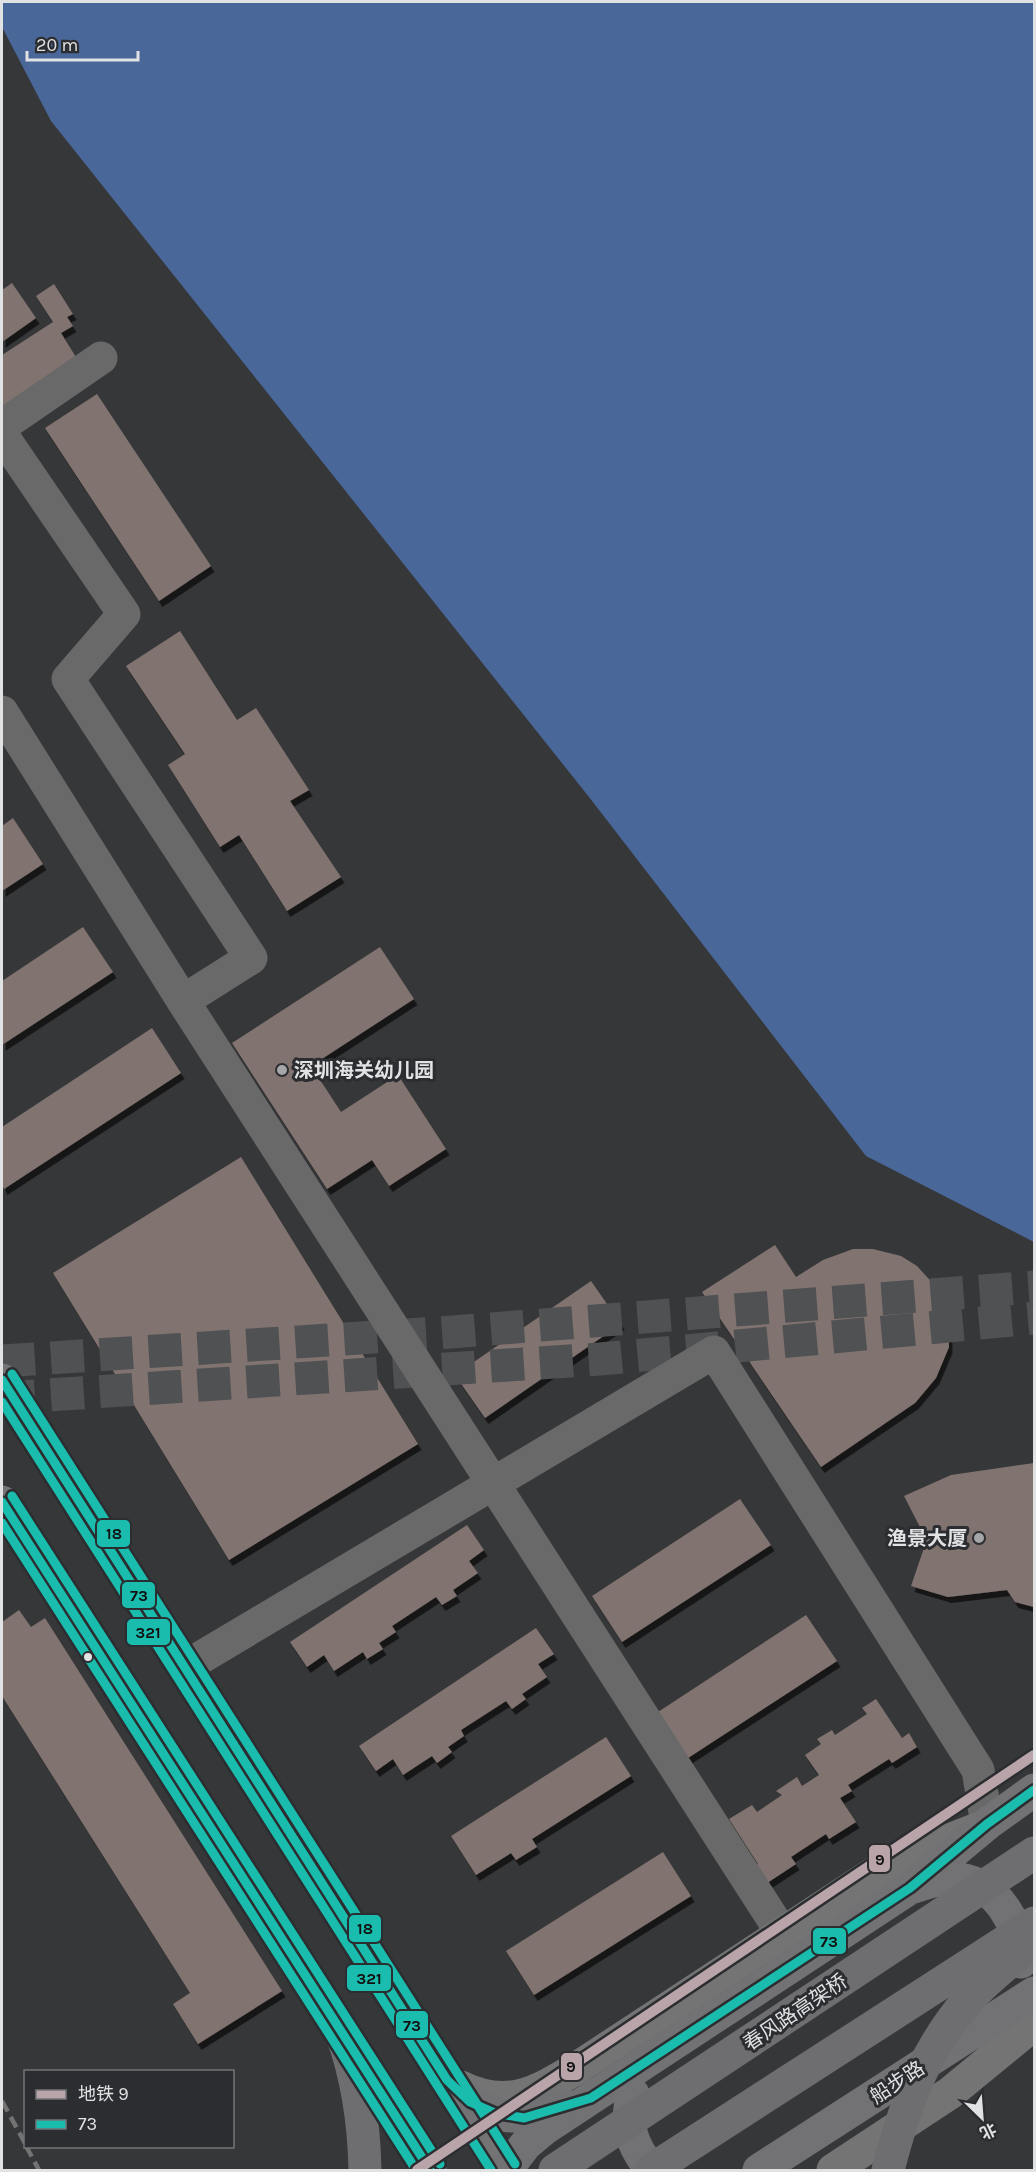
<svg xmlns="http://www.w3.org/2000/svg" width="1036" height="2172" viewBox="0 0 1036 2172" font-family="Karla,'Noto Sans SC',sans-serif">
<defs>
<filter id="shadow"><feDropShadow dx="3.5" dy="6" stdDeviation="0" flood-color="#0009"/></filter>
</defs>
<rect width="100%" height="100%" fill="#363739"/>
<path fill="#4a6799" d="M 2,2 L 1034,2 L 1034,1242 L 866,1156 L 589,797 L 51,121 L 2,27 Z"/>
<path fill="#81736f" filter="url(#shadow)" d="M 12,283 L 36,318 L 2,342 L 2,290 Z
M 54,284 L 73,314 L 67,317 L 73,326 L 61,333 L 79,362 L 2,413 L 2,355 L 53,322 L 36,296 Z
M 97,394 L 211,566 L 159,601 L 45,428 Z
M 180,631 L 237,720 L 256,708 L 309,790 L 290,801 L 341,877 L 287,911 L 239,835 L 220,847 L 168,765 L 185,754 L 126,666 Z
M 13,818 L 43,864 L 2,891 L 2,826 Z
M 83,927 L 113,972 L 2,1045 L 2,981 Z
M 380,947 L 414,999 L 311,1066 L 341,1112 L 398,1075 L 446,1149 L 389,1186 L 372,1160 L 327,1189 L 232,1043 Z
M 152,1028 L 181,1073 L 4,1189 L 2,1185 L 2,1127 Z
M 241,1157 L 418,1444 L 229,1560 L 53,1273 Z
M 775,1245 L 796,1277 L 823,1260 L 853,1249 L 873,1249 L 901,1256 L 917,1266 L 937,1288 L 948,1317 L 949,1347 L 936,1378 L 915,1403 L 821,1467 L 702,1292 Z
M 591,1281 L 621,1324 L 485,1418 L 455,1375 Z
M 1034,1463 L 1034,1607 L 1015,1602 L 1007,1590 L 948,1597 L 911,1586 L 924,1548 L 921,1529 L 904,1496 L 951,1475 Z
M 740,1499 L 771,1545 L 622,1642 L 592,1596 Z
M 467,1525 L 484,1550 L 469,1561 L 478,1573 L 453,1590 L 457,1596 L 442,1605 L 436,1597 L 392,1626 L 396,1632 L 379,1643 L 383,1649 L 367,1659 L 363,1652 L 334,1671 L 324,1655 L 307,1667 L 290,1642 Z
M 19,1610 L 31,1627 L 45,1618 L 282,1991 L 198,2044 L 173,2004 L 190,1993 L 2,1696 L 2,1622 Z
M 806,1615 L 837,1661 L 688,1758 L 658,1712 Z
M 536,1628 L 554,1654 L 538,1664 L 547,1677 L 522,1694 L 526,1699 L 512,1709 L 506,1701 L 461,1730 L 464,1736 L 448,1747 L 452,1752 L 437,1763 L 432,1756 L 403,1775 L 393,1759 L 376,1771 L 359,1746 Z
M 876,1699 L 902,1738 L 909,1733 L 917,1747 L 892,1763 L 889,1759 L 848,1785 L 852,1791 L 840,1798 L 856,1822 L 829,1839 L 826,1834 L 791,1857 L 796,1864 L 761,1887 L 750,1869 L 758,1864 L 729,1819 L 752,1805 L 757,1812 L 782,1795 L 776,1791 L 797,1777 L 802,1786 L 819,1775 L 805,1755 L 821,1744 L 817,1739 L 832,1730 L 835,1735 L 867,1714 L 862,1708 Z
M 606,1737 L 631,1776 L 532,1839 L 537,1847 L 516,1860 L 511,1853 L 476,1875 L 451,1836 Z
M 663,1852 L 691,1896 L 534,1995 L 506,1951 Z"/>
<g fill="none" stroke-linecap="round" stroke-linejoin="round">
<path stroke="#505153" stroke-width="33" stroke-dasharray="33 16" stroke-linecap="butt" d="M 2,1361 L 438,1333 L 1034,1287
M 2,1398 L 600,1359 L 1034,1318"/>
<path stroke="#696969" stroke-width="33" d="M 2,426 L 101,358
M 2,435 L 124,614 L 68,679 L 251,958 L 183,1001
M 2,712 L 183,1001 L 782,1933
M 185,1667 L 714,1352 L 978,1770 L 987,1824"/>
<path stroke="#747475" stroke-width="33" d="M 2,1380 L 505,2170
M 2,1502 L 430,2170
M 461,2087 C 507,2110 537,2092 577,2068 L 888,1864 L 977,1829
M 833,2170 L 950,2093 L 1034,2024"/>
<path stroke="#727274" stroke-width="33" d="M 914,1887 C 928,1882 945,1877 960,1879 C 998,1885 1021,1926 1021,1962
M 447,2080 C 489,2121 511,2123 566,2106
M 633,2094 C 624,2124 632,2147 652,2170
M 506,2170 L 526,2144 L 544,2129 L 910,1888 L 987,1824 L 1034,1790
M 759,2170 L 1034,1993"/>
<path stroke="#6e6e70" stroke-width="33" d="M 341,2032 C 358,2078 364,2122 365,2170"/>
<path stroke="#737374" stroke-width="4.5" stroke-dasharray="12 6" stroke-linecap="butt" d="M 2,2101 L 26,2145
M 26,2146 L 39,2170"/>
<path stroke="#6e6e70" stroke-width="33" d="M 555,2170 L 1034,1853
M 651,2170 L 1034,1923
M 888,2170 C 905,2104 923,2053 968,2000 C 986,1980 1010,1962 1030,1944"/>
<defs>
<path id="bus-1" d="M 2,1380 L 447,2080 L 470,2102 L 495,2113 L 524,2118 L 591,2098 L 910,1888 L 987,1824 L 1034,1790
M 2,1502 L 430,2170"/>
<path id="bus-2" d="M 2,1402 L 491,2170
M 2,1523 L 416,2170"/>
<path id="bus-3" d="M 12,1374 L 515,2164
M 12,1496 L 440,2164"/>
</defs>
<use href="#bus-1" stroke="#2b2d30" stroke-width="14"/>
<use href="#bus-2" stroke="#2b2d30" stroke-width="14"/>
<use href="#bus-3" stroke="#2b2d30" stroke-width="14"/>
<use href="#bus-1" stroke="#1abdad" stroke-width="9"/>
<use href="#bus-2" stroke="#1abdad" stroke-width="9"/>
<use href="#bus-3" stroke="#1abdad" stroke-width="9"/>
<defs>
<path id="metro-1" d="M 417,2170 L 1034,1755"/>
</defs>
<use href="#metro-1" stroke="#2b2d30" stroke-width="15"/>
<use href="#metro-1" stroke="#b8a4a9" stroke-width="10"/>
</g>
<g fill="#a5a6a8" stroke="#2b2d30" stroke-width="2">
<circle cx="282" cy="1070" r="6"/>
<circle cx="979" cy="1538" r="6"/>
</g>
<circle fill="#e1e2e4" stroke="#2b2d30" stroke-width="2" cx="88" cy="1657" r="5"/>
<g text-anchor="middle" stroke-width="6" stroke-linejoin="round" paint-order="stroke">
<g font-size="20" font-weight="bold" fill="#e1e2e4" stroke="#2b2d30" text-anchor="start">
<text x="294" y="1077">深圳海关幼儿园</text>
<text x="967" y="1545" text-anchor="end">渔景大厦</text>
</g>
<g font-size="20" fill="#e1e2e4" stroke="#2b2d30">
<text transform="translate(795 2012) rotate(-34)" y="7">春风路高架桥</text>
<text transform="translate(897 2082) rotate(-33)" y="7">船步路</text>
</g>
</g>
<g stroke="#2b2d30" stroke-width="2">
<rect x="96" y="1519" width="35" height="29" rx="6" fill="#1abdad"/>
<rect x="121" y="1581" width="35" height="28" rx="6" fill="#1abdad"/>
<rect x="126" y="1618" width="45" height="28" rx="6" fill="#1abdad"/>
<rect x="868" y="1844" width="23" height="29" rx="6" fill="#b8a4a9"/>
<rect x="348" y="1914" width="34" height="29" rx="6" fill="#1abdad"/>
<rect x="812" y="1927" width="35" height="28" rx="6" fill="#1abdad"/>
<rect x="346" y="1964" width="46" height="28" rx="6" fill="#1abdad"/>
<rect x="395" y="2010" width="34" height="29" rx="6" fill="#1abdad"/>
<rect x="560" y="2052" width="23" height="29" rx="6" fill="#b8a4a9"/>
</g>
<g font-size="16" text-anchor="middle" font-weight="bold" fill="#111">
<text x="114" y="1539">18</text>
<text x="139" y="1601">73</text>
<text x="148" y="1638">321</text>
<text x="880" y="1865">9</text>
<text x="365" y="1934">18</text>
<text x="829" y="1947">73</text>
<text x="369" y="1984">321</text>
<text x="412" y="2031">73</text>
<text x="571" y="2072">9</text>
</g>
<rect width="1036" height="2172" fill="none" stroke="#e1e2e4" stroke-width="6"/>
<rect x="24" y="2070" width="210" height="78" fill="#2b2d30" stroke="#747578" stroke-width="1.5"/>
<rect x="36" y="2090" width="30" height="9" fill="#b8a4a9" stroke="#747578" stroke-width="1.5"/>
<text x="78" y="2100" font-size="18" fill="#e1e2e4">地铁 9</text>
<rect x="36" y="2120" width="30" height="9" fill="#1abdad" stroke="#747578" stroke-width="1.5"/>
<text x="78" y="2130" font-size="18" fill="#e1e2e4">73</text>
<g transform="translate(982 2118) rotate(155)" stroke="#2b2d30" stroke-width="4.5" paint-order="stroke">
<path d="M0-4.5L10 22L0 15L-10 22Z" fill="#e1e2e4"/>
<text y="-9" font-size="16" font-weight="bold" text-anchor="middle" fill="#e1e2e4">北</text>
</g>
<path d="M27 51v9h111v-9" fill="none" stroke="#e1e2e4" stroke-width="3"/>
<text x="36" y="51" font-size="18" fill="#e1e2e4" stroke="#2b2d30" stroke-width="4.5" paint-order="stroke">20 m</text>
</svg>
